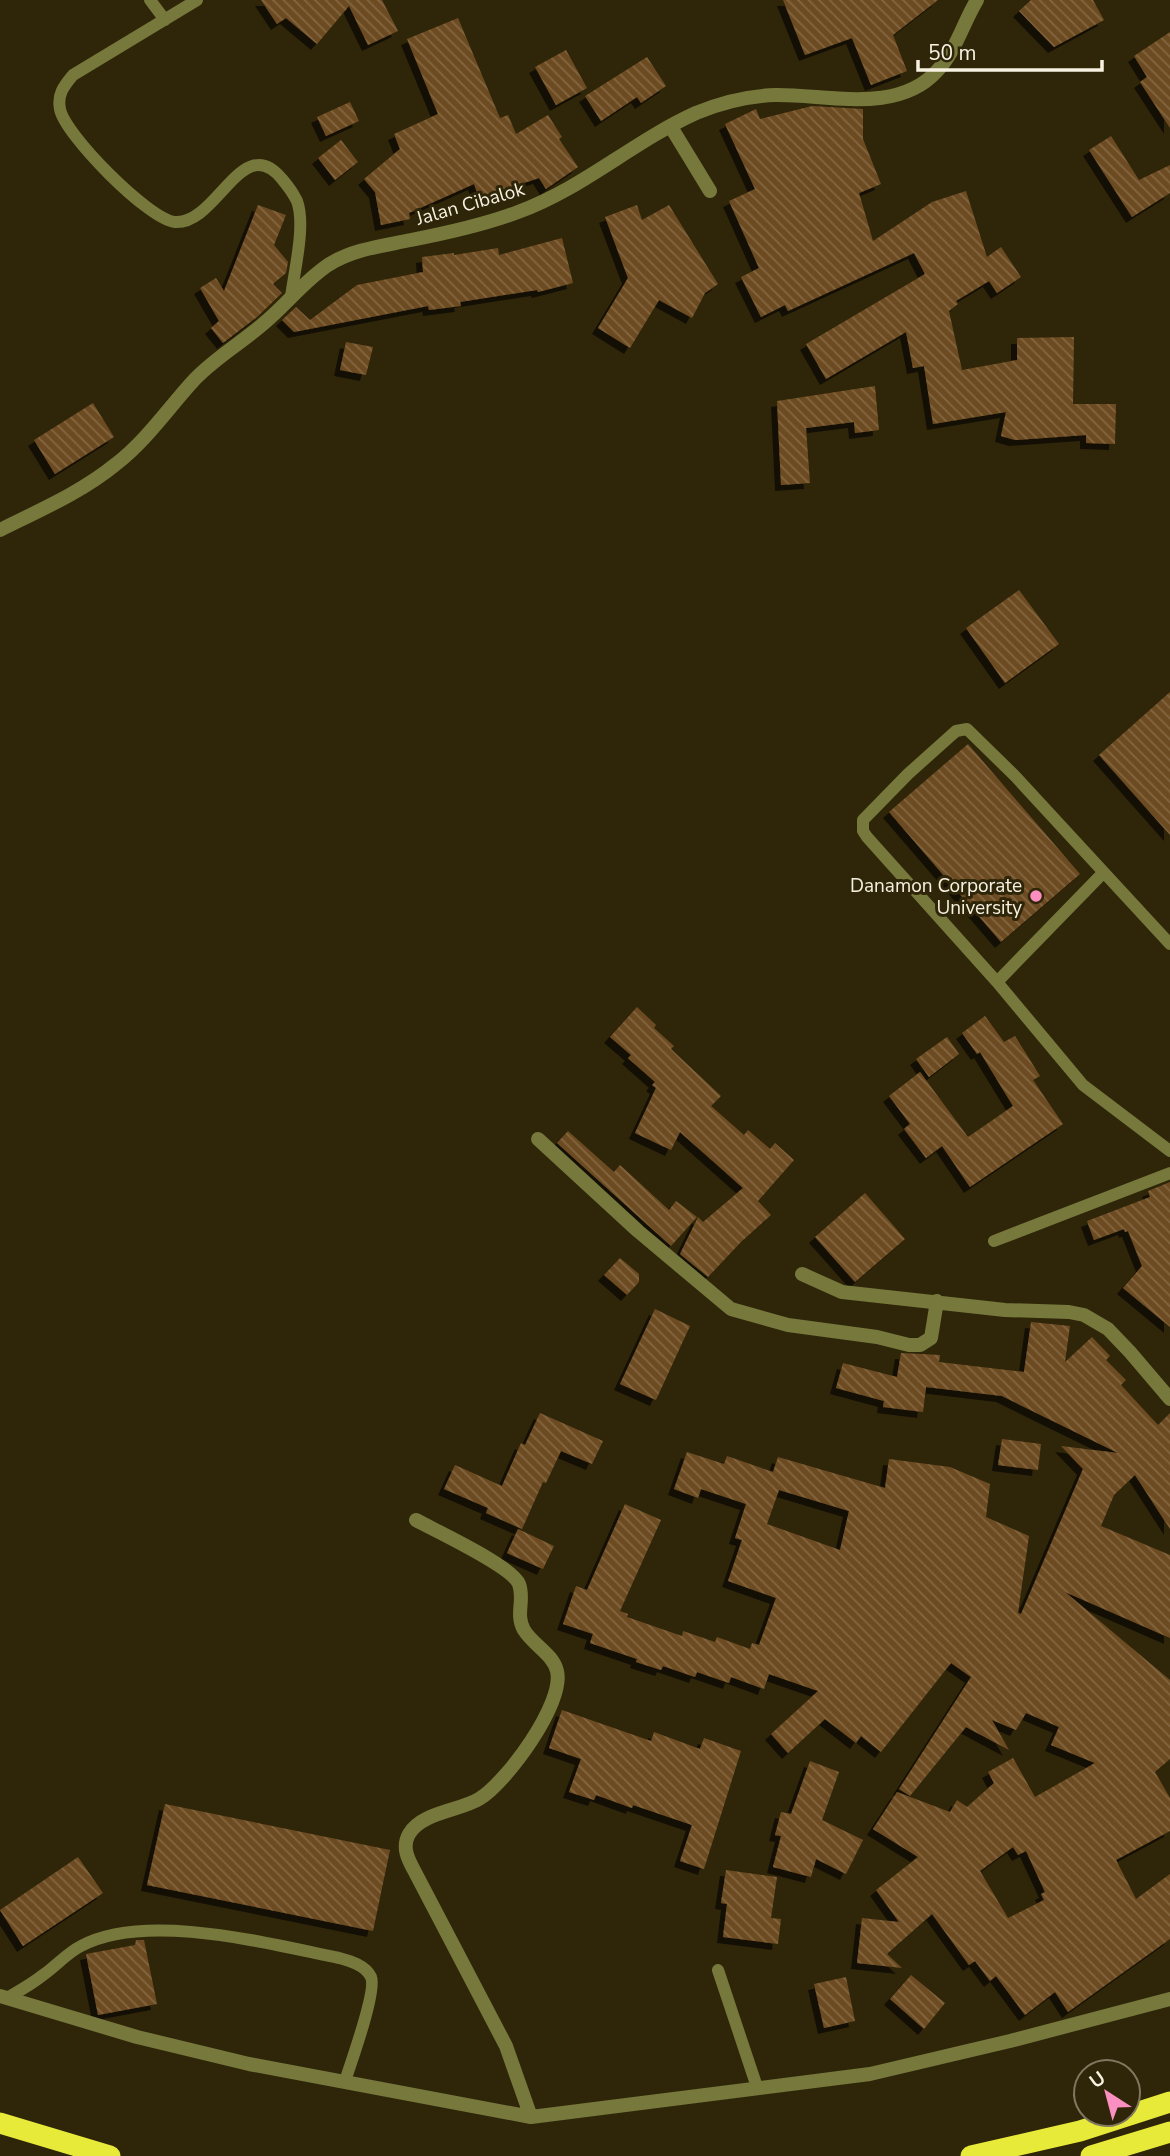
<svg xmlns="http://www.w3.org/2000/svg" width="1170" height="2156" viewBox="0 0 1170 2156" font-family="'Nunito Sans',sans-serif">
<defs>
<pattern id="building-back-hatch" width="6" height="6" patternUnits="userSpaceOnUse" patternTransform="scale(1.75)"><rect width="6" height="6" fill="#6d4c21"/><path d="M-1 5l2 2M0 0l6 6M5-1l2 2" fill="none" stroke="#836641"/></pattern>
<filter id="shadow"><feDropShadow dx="-6" dy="6" stdDeviation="0" flood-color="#0009"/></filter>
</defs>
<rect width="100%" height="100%" fill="#2f2509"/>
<path fill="url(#building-back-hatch)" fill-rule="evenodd" filter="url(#shadow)" d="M 261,0 L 382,0 L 398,31 L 368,45 L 349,6 L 317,44 L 286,18 L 277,24 Z
M 783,0 L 938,0 L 893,35 L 907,71 L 871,85 L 852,38 L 805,55 Z
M 1031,0 L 1093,0 L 1104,20 L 1054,47 L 1019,11 Z
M 458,18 L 500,118 L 508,115 L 516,134 L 548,115 L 562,137 L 559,139 L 578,167 L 546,189 L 539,178 L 479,198 L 474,184 L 409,213 L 410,219 L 381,225 L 375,192 L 364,179 L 400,149 L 394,134 L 438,114 L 407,39 Z
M 1170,32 L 1170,128 L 1140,82 L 1147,77 L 1134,56 Z
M 566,50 L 587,88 L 556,105 L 535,67 Z
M 647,57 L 666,86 L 641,103 L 637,97 L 601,121 L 585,96 Z
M 350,102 L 359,121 L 326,136 L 317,117 Z
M 812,106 L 863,109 L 863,139 L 881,184 L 859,193 L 873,241 L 932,202 L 966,191 L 987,257 L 1001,247 L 1021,277 L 997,293 L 989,281 L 956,301 L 958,304 L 949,311 L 962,370 L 1017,360 L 1017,338 L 1074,337 L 1073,404 L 1116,404 L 1115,444 L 1086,443 L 1086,435 L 1015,440 L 1001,436 L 1006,412 L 933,424 L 924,366 L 913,368 L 906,332 L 826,379 L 806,344 L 925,274 L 914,253 L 788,311 L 785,305 L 761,317 L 741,277 L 759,268 L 729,201 L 755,189 L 725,124 L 756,109 L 760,119 Z
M 1111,136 L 1139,180 L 1170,165 L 1170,193 L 1132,217 L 1089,150 Z
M 341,140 L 358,162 L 335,180 L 318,158 Z
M 258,205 L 286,215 L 274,245 L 288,262 L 286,273 L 273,284 L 282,293 L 257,317 L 223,343 L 211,328 L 219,321 L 200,288 L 216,278 L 224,291 Z
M 637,205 L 642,220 L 669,205 L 718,284 L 705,293 L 692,318 L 659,300 L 630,348 L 598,328 L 628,278 L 605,217 Z
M 562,238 L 573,283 L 538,292 L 537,290 L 460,302 L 461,306 L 429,310 L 428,306 L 294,332 L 282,320 L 296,307 L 310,320 L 357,285 L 423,272 L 422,257 L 454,253 L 454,255 L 498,248 L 499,255 Z
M 346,342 L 373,347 L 366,375 L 340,370 Z
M 875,386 L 879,430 L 855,433 L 854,422 L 806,428 L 810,483 L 781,485 L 777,401 Z
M 93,403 L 114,437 L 55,474 L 34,440 Z
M 1019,590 L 1059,644 L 1005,683 L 966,628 Z
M 1170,692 L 1170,835 L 1099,755 Z
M 968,744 L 1080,874 L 1001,942 L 889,812 Z
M 637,1007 L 656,1025 L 654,1028 L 674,1046 L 671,1049 L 721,1096 L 711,1106 L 744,1135 L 748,1130 L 770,1149 L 775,1143 L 794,1160 L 758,1201 L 771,1215 L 741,1242 L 708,1277 L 680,1254 L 698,1217 L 703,1222 L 743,1188 L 680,1132 L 671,1150 L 635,1133 L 656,1088 L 652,1085 L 655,1082 L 628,1058 L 631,1055 L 610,1037 Z
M 985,1016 L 1004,1042 L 1015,1036 L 1040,1076 L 1033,1080 L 1063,1124 L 970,1187 L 942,1146 L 926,1158 L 904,1129 L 910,1124 L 889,1096 L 920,1072 L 968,1137 L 1013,1106 L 980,1052 L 977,1054 L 962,1033 Z
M 947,1037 L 959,1054 L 929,1077 L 916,1059 Z
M 568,1131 L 614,1172 L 620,1165 L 669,1210 L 676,1201 L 697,1217 L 671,1246 L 557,1143 Z
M 1170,1182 L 1170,1327 L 1123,1288 L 1142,1266 L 1128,1231 L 1125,1232 L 1124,1229 L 1094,1240 L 1087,1221 L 1150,1197 L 1148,1191 Z
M 865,1193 L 905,1239 L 855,1282 L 815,1237 Z
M 620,1258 L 639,1274 L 639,1282 L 627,1295 L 604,1275 Z
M 655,1309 L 690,1326 L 656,1400 L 620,1384 Z
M 1031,1322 L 1070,1326 L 1065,1362 L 1092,1337 L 1110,1356 L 1106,1360 L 1126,1380 L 1121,1385 L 1158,1425 L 1170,1413 L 1170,1529 L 1135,1475 L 1114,1495 L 1101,1526 L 1170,1555 L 1170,1638 L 1065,1592 L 1170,1680 L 1170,1759 L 1155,1772 L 1170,1798 L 1170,1831 L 1116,1860 L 1136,1899 L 1170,1874 L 1170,1939 L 1068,2012 L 1055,1992 L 1025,2015 L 996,1976 L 990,1981 L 975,1961 L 969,1965 L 932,1914 L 887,1954 L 902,1968 L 857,1963 L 862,1918 L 899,1922 L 876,1890 L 918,1857 L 873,1829 L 897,1792 L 950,1812 L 957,1800 L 967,1807 L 994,1783 L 988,1772 L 1013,1758 L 1035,1797 L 1095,1763 L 1051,1745 L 1059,1727 L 1026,1713 L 1016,1730 L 992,1720 L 1009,1750 L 966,1727 L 910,1796 L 899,1789 L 971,1677 L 951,1663 L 881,1752 L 861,1736 L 856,1743 L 825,1719 L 788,1753 L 771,1734 L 818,1691 L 769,1674 L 764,1689 L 731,1677 L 729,1683 L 697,1672 L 695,1677 L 663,1666 L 661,1670 L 636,1662 L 637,1659 L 590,1643 L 593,1634 L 563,1624 L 576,1586 L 587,1590 L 625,1504 L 661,1520 L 620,1611 L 628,1614 L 627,1617 L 682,1636 L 683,1631 L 715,1642 L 717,1637 L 750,1649 L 752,1643 L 759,1645 L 776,1598 L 728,1581 L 742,1540 L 735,1538 L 746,1504 L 701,1489 L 698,1498 L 674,1489 L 687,1452 L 724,1464 L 727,1456 L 773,1472 L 778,1457 L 885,1488 L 889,1459 L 950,1467 L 990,1484 L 986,1517 L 1029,1536 L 1018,1613 L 1021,1614 L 1083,1469 L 1061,1446 L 1118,1453 L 1002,1396 L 926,1387 L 923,1412 L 883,1407 L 884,1401 L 836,1388 L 843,1363 L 897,1377 L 901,1353 L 940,1355 L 939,1362 L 1024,1372 ZM 779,1490 L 849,1511 L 840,1550 L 767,1524 ZM 1013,1847 L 1018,1855 L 1026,1851 L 1045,1892 L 1041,1894 L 1044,1900 L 1008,1918 L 980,1871 Z
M 540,1413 L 603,1441 L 592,1464 L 561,1451 L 546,1483 L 543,1482 L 522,1529 L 486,1513 L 488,1508 L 444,1489 L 455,1465 L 502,1486 L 521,1443 L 525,1445 Z
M 1002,1439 L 1041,1444 L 1038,1470 L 998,1465 Z
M 518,1529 L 554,1546 L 543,1569 L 507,1553 Z
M 562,1710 L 651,1741 L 654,1732 L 700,1749 L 704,1738 L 741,1751 L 704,1869 L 680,1861 L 692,1825 L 633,1805 L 632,1808 L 596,1795 L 594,1800 L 569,1792 L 581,1759 L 549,1748 Z
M 810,1761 L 839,1772 L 822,1820 L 863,1840 L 846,1874 L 816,1859 L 811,1877 L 773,1867 L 781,1836 L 775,1835 L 781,1812 L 791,1814 Z
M 165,1804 L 390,1850 L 373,1931 L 147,1885 Z
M 78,1857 L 103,1893 L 23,1946 L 0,1910 Z
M 726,1870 L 777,1877 L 771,1918 L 781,1919 L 778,1944 L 723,1937 L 727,1904 L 721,1903 Z
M 136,1940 L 144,1940 L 157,2004 L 98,2015 L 86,1954 L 135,1945 Z
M 911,1975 L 945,2003 L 924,2029 L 890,1999 Z
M 846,1977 L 855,2021 L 824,2028 L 814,1984 Z"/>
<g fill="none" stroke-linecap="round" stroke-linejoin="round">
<path stroke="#76783c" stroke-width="12" d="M 150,0 L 165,20
M 197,0 L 73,75 C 64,86 57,94 60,109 C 64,134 149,220 175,222 C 217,225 242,130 282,179 C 288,186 293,193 297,201 C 306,225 294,272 291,297
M 1170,944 L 1015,776 L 967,729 L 956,731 L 908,774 L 863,820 L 863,831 L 867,837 L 997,982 L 1083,1085 L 1170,1151
M 997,982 L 1103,873
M 994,1241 L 1170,1173
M 718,1970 L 757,2087
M 7,1998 C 19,1991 32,1984 43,1975 C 56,1966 67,1953 81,1946 C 146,1911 269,1944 339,1958 C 350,1961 365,1965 371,1977 C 377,1990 351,2063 345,2081"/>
<path stroke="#76783c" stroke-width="14" d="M 671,127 L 710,191
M 0,530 C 40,510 82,492 116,464 C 147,440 169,407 195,379 C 215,358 241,343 263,324 C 286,305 303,282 328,265 C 353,249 382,246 411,240 C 447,233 484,225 518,212 C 582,189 634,141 696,113 C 720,103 749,96 775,95 C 827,94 897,115 937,71 C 956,51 963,23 977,0
M 538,1139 L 638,1231 L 731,1309 L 788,1325 L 877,1337 L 909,1345 L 920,1345 L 931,1338 L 937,1301
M 802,1274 L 842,1292 L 1005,1310 L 1069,1312 L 1084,1315 L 1108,1329 L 1130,1352 L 1170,1399
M 416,1520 C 436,1531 512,1566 519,1584 C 525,1600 515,1614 524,1630 C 533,1645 553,1654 557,1671 C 565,1703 506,1783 479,1799 C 459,1811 422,1812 409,1834 C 401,1848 409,1861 416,1874 L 506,2046 L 531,2117
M 0,1996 L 137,2037 L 249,2064 L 531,2117 L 870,2074 L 1010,2041 L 1170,1999"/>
<path stroke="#e8ea39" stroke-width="21" d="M 0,2123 L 110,2156
M 971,2156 L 1080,2131 L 1170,2102
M 1091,2156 L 1170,2132"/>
</g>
<circle fill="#fc8fc1" stroke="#2f2509" stroke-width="2.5" cx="1036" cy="896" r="7"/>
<g text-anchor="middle" stroke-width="6" stroke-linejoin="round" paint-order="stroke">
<g font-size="19" fill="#f7f1e1" stroke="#2f2509">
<text transform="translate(470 203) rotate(-16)" y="7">Jalan Cibalok</text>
</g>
<g font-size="19" fill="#f7f1e1" stroke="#2f2509" text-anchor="end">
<text x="1022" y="892">Danamon Corporate<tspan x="1022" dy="22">University</tspan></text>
</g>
</g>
<g transform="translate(1107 2093) rotate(324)"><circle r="33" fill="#2f2509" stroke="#7f775f" stroke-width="2"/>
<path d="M0-5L12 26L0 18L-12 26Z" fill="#fc8fc1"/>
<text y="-10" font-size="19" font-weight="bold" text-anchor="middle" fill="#f7f1e1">U</text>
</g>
<path d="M918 60v10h184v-10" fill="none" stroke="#f7f1e1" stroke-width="3.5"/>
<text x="928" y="60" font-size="21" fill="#f7f1e1" stroke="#2f2509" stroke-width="5" paint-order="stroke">50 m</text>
</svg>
